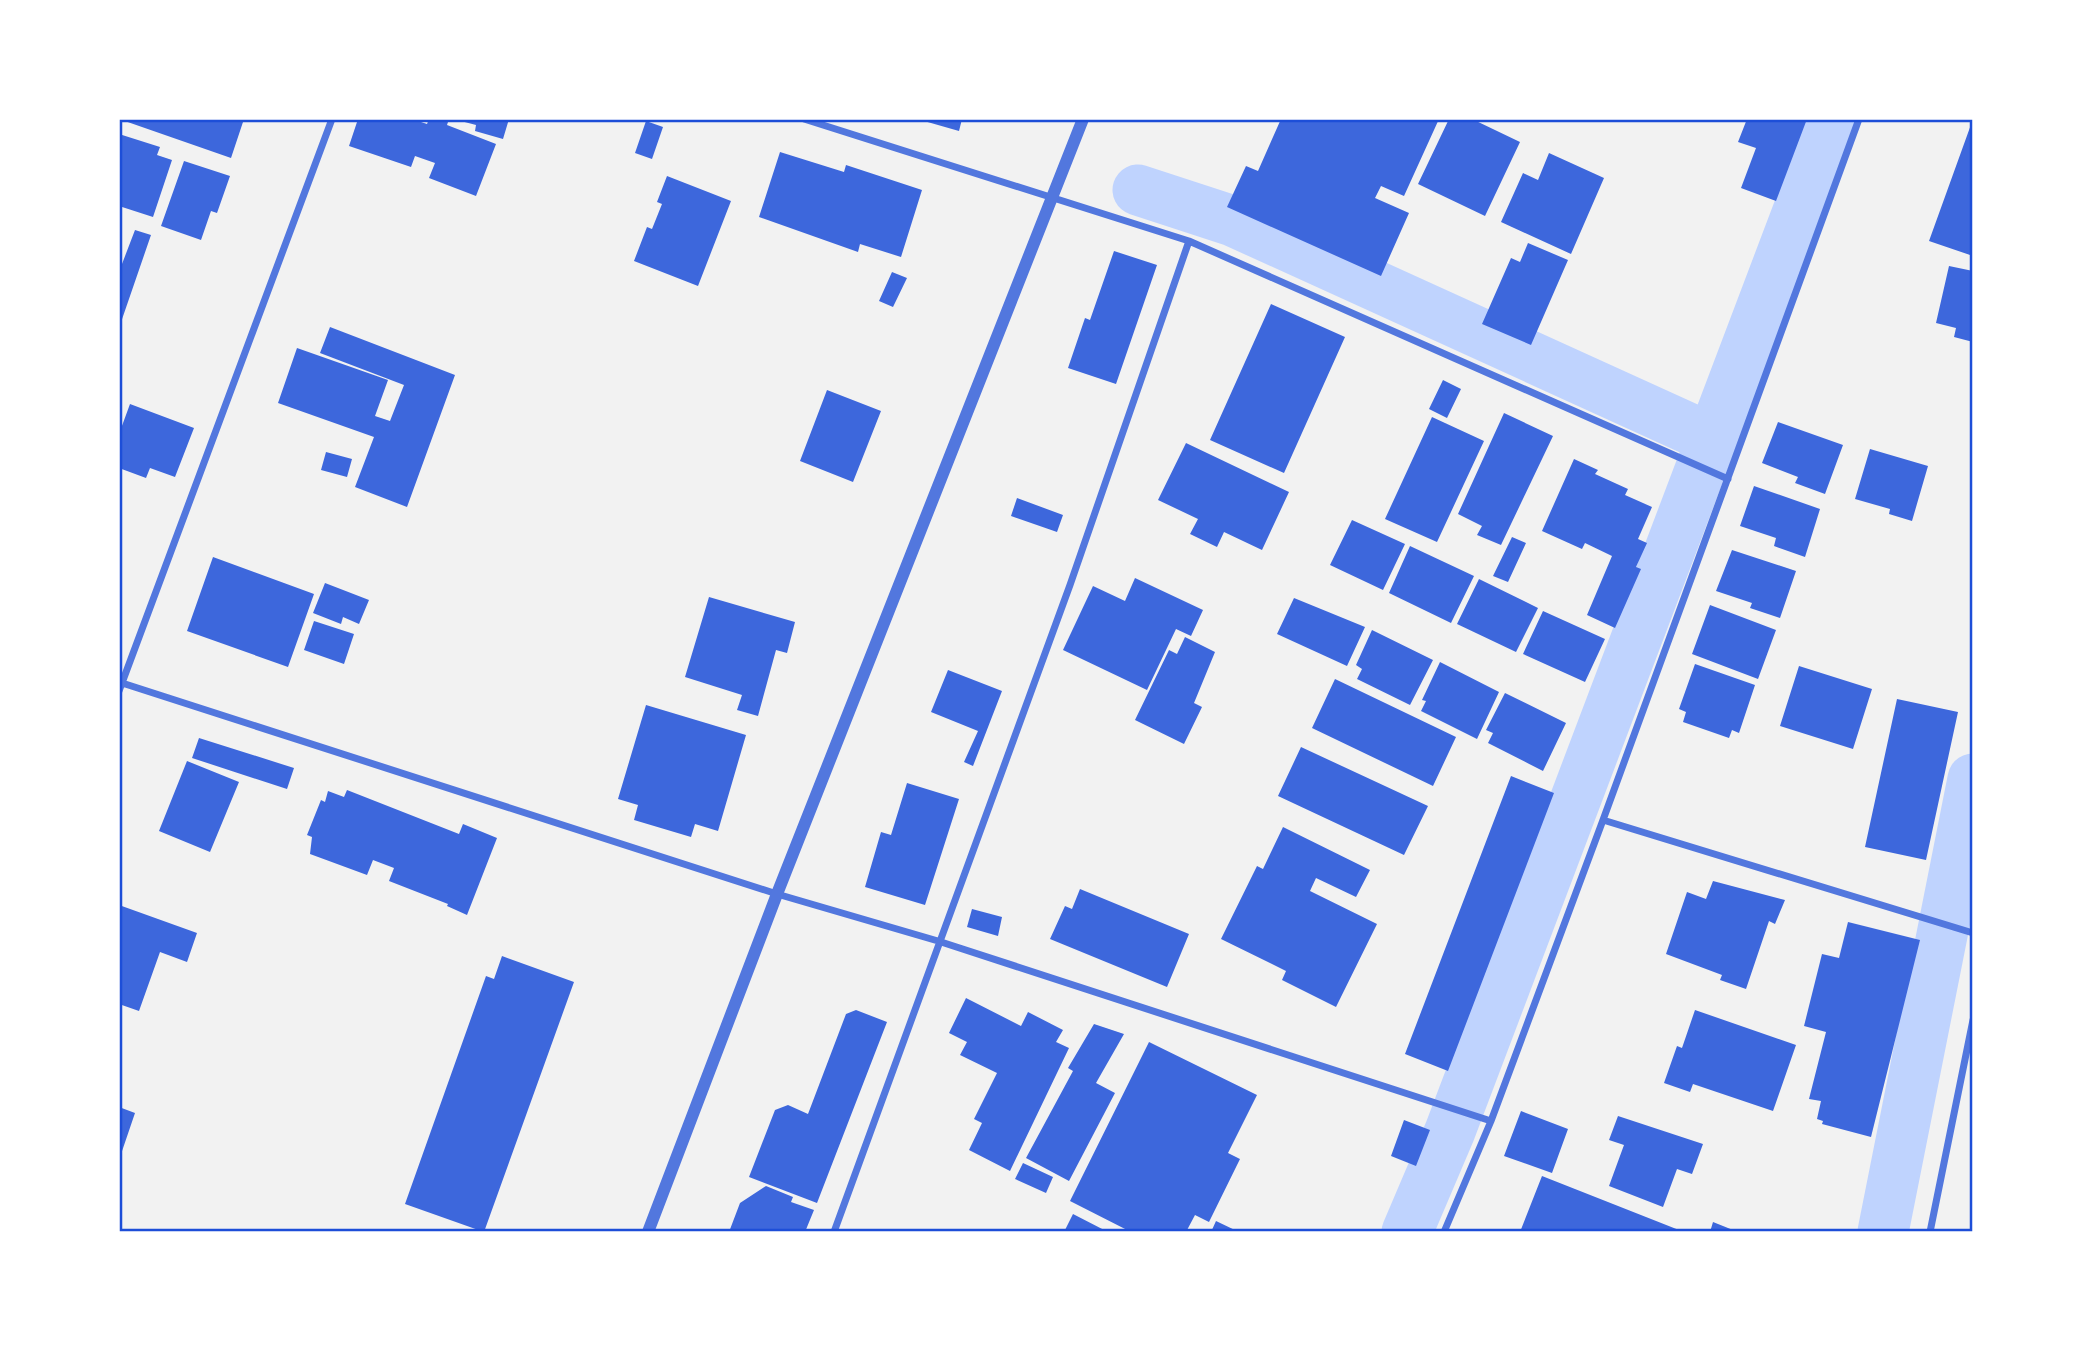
<svg xmlns="http://www.w3.org/2000/svg" width="2092" height="1351" viewBox="0 0 2092 1351" font-family="'IBM Plex Serif',serif">
<rect width="100%" height="100%" fill="#f2f2f2"/>
<g fill="none" stroke-linecap="round" stroke-linejoin="round">
<path stroke="#bfd3fe" stroke-width="51" d="M 1138,190 L 1233,221 L 1712,439
M 1407,1232 L 1450,1131 L 1833,119
M 1883,1232 L 1973,779"/>
</g>
<path fill="#3d67dc" d="M 119,119 L 244,119 L 231,158 Z
M 358,119 L 412,119 L 427,124 L 429,119 L 440,119 L 448,122 L 447,125 L 496,144 L 476,196 L 429,178 L 435,163 L 415,156 L 411,167 L 349,146 Z
M 509,119 L 503,139 L 475,131 L 476,125 L 457,120 Z
M 917,119 L 962,119 L 959,131 Z
M 1281,119 L 1439,119 L 1404,196 L 1381,186 L 1375,198 L 1409,213 L 1381,276 L 1227,207 L 1246,166 L 1258,171 Z
M 1449,119 L 1472,119 L 1520,142 L 1485,216 L 1418,184 Z
M 1747,119 L 1807,119 L 1776,201 L 1741,188 L 1756,148 L 1738,142 Z
M 1973,119 L 1973,256 L 1929,241 Z
M 646,121 L 663,127 L 652,159 L 635,153 Z
M 119,134 L 160,147 L 157,155 L 172,160 L 153,217 L 119,206 Z
M 780,152 L 844,172 L 846,165 L 922,190 L 901,257 L 860,244 L 858,252 L 759,217 Z
M 1549,153 L 1604,178 L 1571,254 L 1501,222 L 1523,173 L 1538,180 Z
M 184,161 L 230,176 L 217,213 L 211,211 L 201,240 L 161,226 Z
M 667,176 L 731,201 L 698,286 L 634,261 L 647,227 L 652,229 L 662,204 L 657,202 Z
M 135,230 L 151,235 L 119,328 L 119,263 L 122,264 Z
M 1528,243 L 1568,260 L 1531,345 L 1482,324 L 1511,258 L 1520,262 Z
M 1114,251 L 1157,265 L 1116,384 L 1068,368 L 1085,318 L 1090,320 Z
M 1949,266 L 1973,271 L 1973,342 L 1954,337 L 1956,328 L 1936,323 Z
M 892,272 L 907,278 L 893,307 L 879,301 Z
M 1271,304 L 1345,337 L 1284,473 L 1210,440 Z
M 330,327 L 455,375 L 407,507 L 355,487 L 374,437 L 278,403 L 297,348 L 388,380 L 375,416 L 390,421 L 404,385 L 320,353 Z
M 1443,380 L 1461,389 L 1447,418 L 1429,409 Z
M 827,390 L 881,411 L 853,482 L 800,461 Z
M 130,404 L 194,428 L 175,477 L 150,468 L 146,478 L 119,468 L 119,434 Z
M 1504,413 L 1553,436 L 1501,545 L 1477,535 L 1482,526 L 1458,514 Z
M 1432,417 L 1484,441 L 1437,542 L 1385,519 Z
M 1778,422 L 1843,445 L 1825,494 L 1795,483 L 1798,477 L 1762,463 Z
M 1186,443 L 1289,492 L 1262,550 L 1224,532 L 1217,547 L 1190,534 L 1198,519 L 1158,500 Z
M 1870,449 L 1928,466 L 1912,521 L 1889,514 L 1890,509 L 1855,499 Z
M 326,452 L 352,459 L 347,477 L 321,470 Z
M 1574,459 L 1598,470 L 1595,474 L 1628,489 L 1625,495 L 1652,507 L 1638,539 L 1647,543 L 1636,567 L 1641,569 L 1615,628 L 1587,615 L 1612,556 L 1585,543 L 1582,549 L 1542,531 Z
M 1754,486 L 1820,509 L 1805,557 L 1774,546 L 1776,538 L 1740,526 Z
M 1017,498 L 1063,515 L 1057,532 L 1011,516 Z
M 1352,520 L 1405,544 L 1383,590 L 1330,565 Z
M 1512,537 L 1526,543 L 1508,582 L 1493,576 Z
M 1410,546 L 1474,576 L 1451,623 L 1389,593 Z
M 1732,550 L 1796,571 L 1780,618 L 1750,608 L 1752,603 L 1716,591 Z
M 213,557 L 314,594 L 288,667 L 187,631 Z
M 1135,578 L 1203,610 L 1191,636 L 1176,629 L 1147,690 L 1063,650 L 1093,586 L 1125,601 Z
M 1479,579 L 1538,608 L 1516,652 L 1457,624 Z
M 325,583 L 369,600 L 359,624 L 343,617 L 341,624 L 313,613 Z
M 709,597 L 795,622 L 787,653 L 776,650 L 758,716 L 737,710 L 742,695 L 685,677 Z
M 1294,598 L 1365,627 L 1347,666 L 1277,634 Z
M 1710,605 L 1776,630 L 1758,679 L 1692,654 Z
M 1543,611 L 1605,639 L 1585,682 L 1523,654 Z
M 314,621 L 354,634 L 344,664 L 304,650 Z
M 1372,630 L 1433,660 L 1410,705 L 1357,679 L 1362,669 L 1356,665 Z
M 1185,637 L 1215,652 L 1194,703 L 1202,707 L 1184,744 L 1135,720 L 1169,650 L 1177,654 Z
M 1440,662 L 1499,692 L 1477,739 L 1421,711 L 1426,701 L 1422,700 Z
M 1695,664 L 1755,685 L 1739,733 L 1732,730 L 1729,738 L 1683,722 L 1686,712 L 1679,709 Z
M 1799,666 L 1872,689 L 1853,749 L 1780,726 Z
M 948,670 L 1002,691 L 973,766 L 964,762 L 978,731 L 931,712 Z
M 1335,679 L 1456,737 L 1433,786 L 1312,728 Z
M 1505,693 L 1566,723 L 1543,771 L 1488,743 L 1493,733 L 1486,730 Z
M 1897,699 L 1958,712 L 1926,860 L 1865,847 Z
M 646,705 L 746,735 L 718,831 L 695,824 L 691,837 L 634,820 L 638,805 L 618,799 Z
M 199,738 L 294,768 L 287,789 L 192,758 Z
M 1301,747 L 1428,806 L 1404,855 L 1278,796 Z
M 187,761 L 239,782 L 210,852 L 159,831 Z
M 1511,776 L 1554,793 L 1448,1071 L 1405,1054 Z
M 907,783 L 959,799 L 925,905 L 865,887 L 881,832 L 891,835 Z
M 347,790 L 459,834 L 463,824 L 497,838 L 467,915 L 447,906 L 448,904 L 389,881 L 394,868 L 373,860 L 367,875 L 310,854 L 312,837 L 307,835 L 321,800 L 325,802 L 328,791 L 344,797 Z
M 1283,827 L 1370,870 L 1356,897 L 1316,878 L 1310,891 L 1377,924 L 1336,1007 L 1282,980 L 1286,971 L 1221,939 L 1257,866 L 1263,869 Z
M 1713,881 L 1785,900 L 1775,924 L 1769,921 L 1746,989 L 1720,980 L 1722,975 L 1666,954 L 1687,892 L 1706,899 Z
M 1080,889 L 1189,934 L 1167,987 L 1050,939 L 1065,906 L 1072,909 Z
M 119,905 L 197,933 L 187,962 L 160,952 L 139,1011 L 119,1004 Z
M 972,909 L 1002,917 L 998,936 L 967,927 Z
M 1848,922 L 1920,940 L 1871,1137 L 1822,1124 L 1823,1121 L 1817,1119 L 1821,1101 L 1809,1099 L 1826,1032 L 1804,1026 L 1822,954 L 1839,958 Z
M 502,956 L 574,982 L 484,1232 L 405,1204 L 486,976 L 494,979 Z
M 966,998 L 1021,1026 L 1028,1012 L 1063,1030 L 1056,1042 L 1069,1048 L 1010,1171 L 969,1150 L 982,1123 L 974,1119 L 997,1073 L 960,1055 L 967,1042 L 949,1033 Z
M 856,1010 L 887,1022 L 817,1203 L 749,1177 L 775,1110 L 788,1105 L 808,1114 L 846,1014 Z
M 1695,1010 L 1796,1045 L 1773,1111 L 1693,1084 L 1690,1092 L 1664,1083 L 1677,1046 L 1682,1048 Z
M 1094,1024 L 1124,1034 L 1096,1083 L 1115,1093 L 1069,1181 L 1026,1158 L 1073,1071 L 1068,1068 Z
M 1149,1042 L 1257,1095 L 1228,1153 L 1240,1159 L 1209,1222 L 1195,1215 L 1186,1232 L 1131,1232 L 1070,1201 Z
M 119,1107 L 135,1113 L 119,1160 Z
M 1521,1111 L 1568,1129 L 1552,1173 L 1504,1156 Z
M 1618,1116 L 1703,1144 L 1692,1174 L 1677,1169 L 1663,1207 L 1609,1186 L 1624,1145 L 1609,1140 Z
M 1404,1120 L 1430,1130 L 1416,1166 L 1391,1156 Z
M 1023,1163 L 1053,1177 L 1046,1193 L 1015,1179 Z
M 1542,1176 L 1684,1232 L 1520,1232 Z
M 766,1186 L 793,1197 L 791,1202 L 814,1210 L 805,1232 L 729,1232 L 740,1203 Z
M 1073,1214 L 1108,1232 L 1064,1232 Z
M 1216,1221 L 1239,1232 L 1211,1232 Z
M 1713,1222 L 1738,1232 L 1710,1232 Z"/>
<g fill="none" stroke-linecap="round" stroke-linejoin="round">
<path stroke="#5277de" stroke-width="7" d="M 804,119 L 1189,241 L 1728,479
M 119,682 L 777,894 L 938,941 L 1491,1121
M 119,691 L 332,119
M 1603,820 L 1973,933
M 834,1232 L 1070,585 L 1189,241
M 1444,1232 L 1491,1121 L 1603,820 L 1859,119
M 1930,1232 L 1973,1020"/>
<path stroke="#5277de" stroke-width="12" d="M 648,1232 L 777,894 L 1083,119"/>
</g>
<rect width="2092" height="1351" fill="none" stroke="#ffffff" stroke-width="242"/>
<rect x="121" y="121" width="1850" height="1109" fill="none" stroke="#1d4ed8" stroke-width="2.5"/>
</svg>
